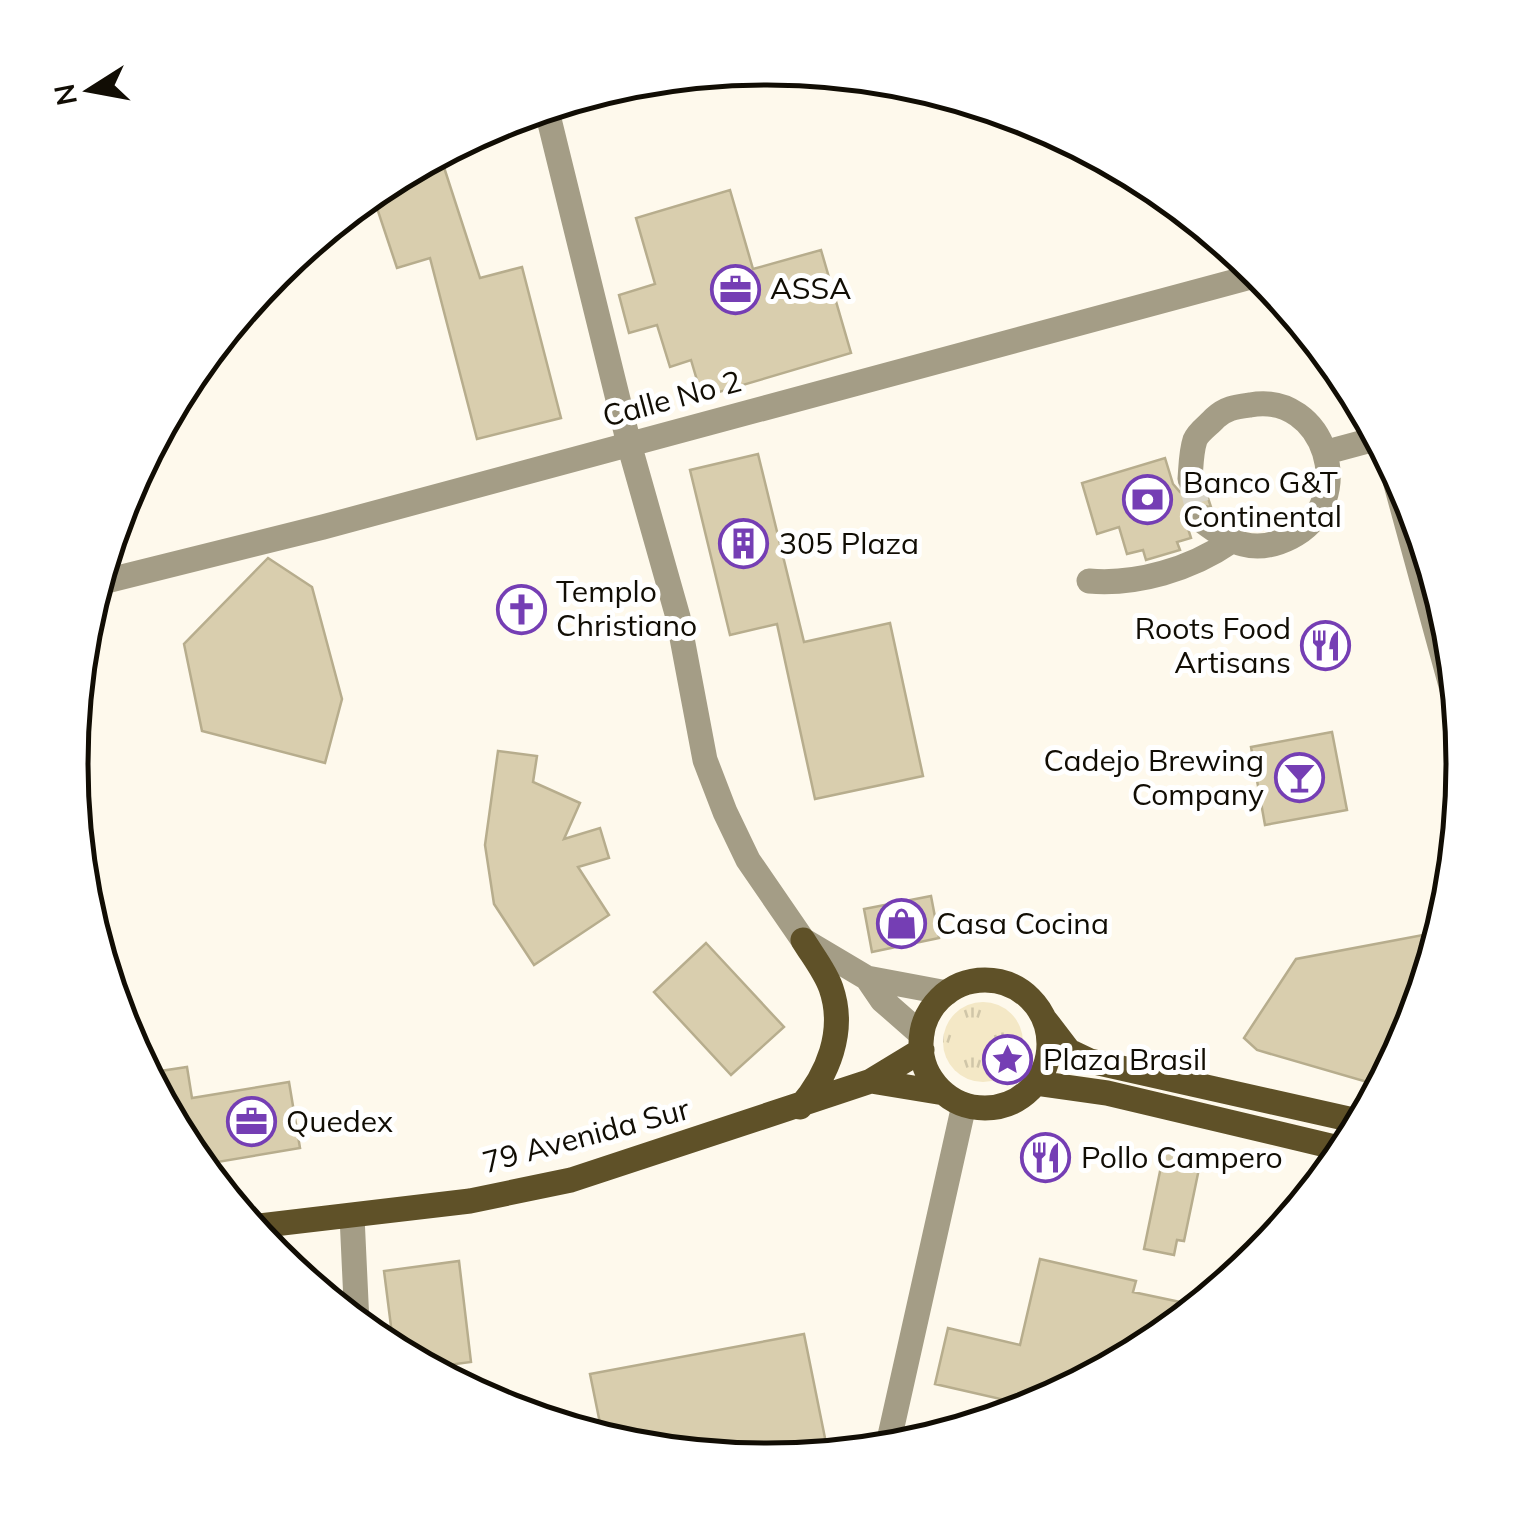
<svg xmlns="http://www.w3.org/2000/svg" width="1535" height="1528" viewBox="0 0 1535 1528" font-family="Mulish,sans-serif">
<defs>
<pattern id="grass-tufts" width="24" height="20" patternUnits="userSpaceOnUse" patternTransform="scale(2.5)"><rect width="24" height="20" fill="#f4e8c6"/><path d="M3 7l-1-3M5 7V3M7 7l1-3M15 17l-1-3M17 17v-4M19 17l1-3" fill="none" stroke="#d0c6a8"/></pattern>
</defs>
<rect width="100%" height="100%" fill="#fef9ec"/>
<path fill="url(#grass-tufts)" d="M943 1042a40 40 0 1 1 80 0a40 40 0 1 1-80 0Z"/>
<path fill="#d9ceae" stroke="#b7ad8d" stroke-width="2.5" d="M 440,155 L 480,278 L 522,267 L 561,418 L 477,439 L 430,258 L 397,268 L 377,208 L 340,219 L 381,185 Z
M 730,190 L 753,269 L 821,250 L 851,353 L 702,397 L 691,360 L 670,367 L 657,325 L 629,333 L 619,295 L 655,284 L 636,218 Z
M 758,454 L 804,642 L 890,623 L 923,776 L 815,799 L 777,624 L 730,635 L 690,470 Z
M 1165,458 L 1173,484 L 1180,492 L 1196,494 L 1204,486 L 1211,507 L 1195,505 L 1187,511 L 1185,519 L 1191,538 L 1177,542 L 1180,550 L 1146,560 L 1143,550 L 1127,554 L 1119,527 L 1097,534 L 1082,483 Z
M 268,558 L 312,587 L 342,699 L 325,763 L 202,731 L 184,644 Z
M 1332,732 L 1347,810 L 1265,825 L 1251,747 Z
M 498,751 L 537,756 L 533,782 L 580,803 L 564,839 L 600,828 L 609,858 L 578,867 L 609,915 L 534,965 L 494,904 L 485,845 Z
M 931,896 L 939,938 L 872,952 L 864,909 Z
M 1423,935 L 1439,938 L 1411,1031 L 1381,1086 L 1257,1050 L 1244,1038 L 1296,959 Z
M 706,943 L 784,1027 L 731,1075 L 654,992 Z
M 187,1067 L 192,1098 L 289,1082 L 300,1148 L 200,1165 L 188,1150 L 147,1073 Z
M 1164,1152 L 1201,1159 L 1184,1241 L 1177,1240 L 1174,1255 L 1144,1249 Z
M 1040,1259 L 1136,1281 L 1133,1292 L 1199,1306 L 1154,1343 L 1035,1407 L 935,1384 L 948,1328 L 1020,1345 Z
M 459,1261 L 471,1362 L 426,1368 L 394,1350 L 384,1271 Z
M 804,1334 L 827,1448 L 759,1460 L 631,1447 L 603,1438 L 590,1374 Z"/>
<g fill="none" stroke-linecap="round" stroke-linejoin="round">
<path stroke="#dad6c9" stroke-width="25" stroke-dasharray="25 12" stroke-linecap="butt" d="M 1190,479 L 1201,520"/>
<path stroke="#a49d86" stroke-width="25" d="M 546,107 L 629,444 L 678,617 L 705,760 L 725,812 L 748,860 L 803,940 L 867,978 L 947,993
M 1327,452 L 1379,438
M 1388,455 L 1459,715
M 1190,479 C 1191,467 1191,452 1195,440 C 1198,432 1209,425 1215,418 C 1226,408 1235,407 1250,405 C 1325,391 1360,502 1291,537 C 1254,556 1231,543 1201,520
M 1089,581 C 1137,585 1191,569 1230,542
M 98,583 L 323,527 L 1262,274
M 867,978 L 882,1000 L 922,1035
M 352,1216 L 357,1323
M 887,1449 L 964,1105"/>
<path stroke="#5f5128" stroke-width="25" d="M921 1044a64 64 0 1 1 128 0a64 64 0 1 1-128 0Z
M 1046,1021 L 1069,1051 L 1090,1061 L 1362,1122
M 871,1081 L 944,1093
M 1036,1083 L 1107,1093 L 1347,1150
M 800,1107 C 828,1075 846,1031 831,988 C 825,971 812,955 803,940
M 250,1227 L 470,1201 L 571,1180 L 871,1081 L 922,1050"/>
</g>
<defs>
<symbol id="office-ring" viewBox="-11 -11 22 22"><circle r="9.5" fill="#fff" stroke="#753eb4" stroke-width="1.5"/><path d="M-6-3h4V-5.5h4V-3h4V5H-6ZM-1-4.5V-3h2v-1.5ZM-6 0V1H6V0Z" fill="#753eb4"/></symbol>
<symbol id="bank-ring" viewBox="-11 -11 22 22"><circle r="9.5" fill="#fff" stroke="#753eb4" stroke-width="1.5"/><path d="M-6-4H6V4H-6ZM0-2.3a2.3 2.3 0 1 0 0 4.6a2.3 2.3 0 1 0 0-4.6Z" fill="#753eb4"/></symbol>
<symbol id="building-ring" viewBox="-11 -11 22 22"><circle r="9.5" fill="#fff" stroke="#753eb4" stroke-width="1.5"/><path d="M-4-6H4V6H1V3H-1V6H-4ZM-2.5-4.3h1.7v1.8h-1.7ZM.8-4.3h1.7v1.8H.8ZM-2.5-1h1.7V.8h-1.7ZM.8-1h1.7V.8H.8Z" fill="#753eb4"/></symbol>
<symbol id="church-ring" viewBox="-11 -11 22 22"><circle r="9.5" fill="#fff" stroke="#753eb4" stroke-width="1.5"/><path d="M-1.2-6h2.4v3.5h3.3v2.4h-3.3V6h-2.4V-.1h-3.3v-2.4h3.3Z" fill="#753eb4"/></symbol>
<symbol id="restaurant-ring" viewBox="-11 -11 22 22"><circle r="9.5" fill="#fff" stroke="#753eb4" stroke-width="1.5"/><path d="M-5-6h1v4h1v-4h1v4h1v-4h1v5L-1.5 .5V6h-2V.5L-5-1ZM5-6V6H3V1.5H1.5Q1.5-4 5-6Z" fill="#753eb4"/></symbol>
<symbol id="bar-ring" viewBox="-11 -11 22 22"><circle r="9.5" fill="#fff" stroke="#753eb4" stroke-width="1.5"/><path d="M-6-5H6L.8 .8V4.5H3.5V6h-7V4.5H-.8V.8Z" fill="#753eb4"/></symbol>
<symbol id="shop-ring" viewBox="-11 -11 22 22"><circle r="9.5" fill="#fff" stroke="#753eb4" stroke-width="1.5"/><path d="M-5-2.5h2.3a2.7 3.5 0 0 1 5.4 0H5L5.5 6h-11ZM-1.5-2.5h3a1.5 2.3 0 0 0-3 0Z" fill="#753eb4"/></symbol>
<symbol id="sight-ring" viewBox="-11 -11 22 22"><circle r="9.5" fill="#fff" stroke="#753eb4" stroke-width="1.5"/><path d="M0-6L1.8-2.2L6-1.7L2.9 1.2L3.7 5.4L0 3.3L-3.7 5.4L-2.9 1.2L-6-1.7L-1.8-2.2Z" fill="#753eb4"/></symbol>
</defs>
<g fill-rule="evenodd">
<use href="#office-ring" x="708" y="262" width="55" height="55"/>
<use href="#bank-ring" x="1120" y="472" width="55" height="55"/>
<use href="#building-ring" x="716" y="516" width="55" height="55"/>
<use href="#church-ring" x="494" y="582" width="55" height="55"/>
<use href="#restaurant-ring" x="1298" y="618" width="55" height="55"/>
<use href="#bar-ring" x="1272" y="750" width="55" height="55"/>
<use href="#shop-ring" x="874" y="896" width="55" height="55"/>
<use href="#sight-ring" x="980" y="1032" width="55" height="55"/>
<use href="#office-ring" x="224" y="1094" width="55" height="55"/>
<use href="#restaurant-ring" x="1018" y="1130" width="55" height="55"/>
</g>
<g text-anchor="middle" stroke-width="10" stroke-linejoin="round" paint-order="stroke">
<g font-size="30" fill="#110d04" stroke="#fff" text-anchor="start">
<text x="770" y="299">ASSA</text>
<text x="1183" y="493">Banco G&amp;T<tspan x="1183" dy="34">Continental</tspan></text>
<text x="779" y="554">305 Plaza</text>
<text x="556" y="602">Templo<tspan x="556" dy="34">Christiano</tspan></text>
<text x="1291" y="639" text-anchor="end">Roots Food<tspan x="1291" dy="34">Artisans</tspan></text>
<text x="1264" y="771" text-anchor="end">Cadejo Brewing<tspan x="1264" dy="34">Company</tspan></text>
<text x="936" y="934">Casa Cocina</text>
<text x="1043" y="1070">Plaza Brasil</text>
<text x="286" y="1132">Quedex</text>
<text x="1081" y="1168">Pollo Campero</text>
</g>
<g font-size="30" fill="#110d04" stroke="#fff">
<text transform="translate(672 399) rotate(-15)" y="10">Calle No 2</text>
<text transform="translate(586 1136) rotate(-15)" y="10">79 Avenida Sur</text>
</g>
</g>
<path d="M0 0H1535V1528H0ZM88 764a679 679 0 1 1 1358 0a679 679 0 1 1-1358 0Z" fill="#fff" fill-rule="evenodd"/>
<path fill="none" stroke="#110d04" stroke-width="5" d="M88 764a679 679 0 1 1 1358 0a679 679 0 1 1-1358 0Z"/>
<g transform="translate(90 90) rotate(259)" stroke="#ffffff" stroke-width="8" paint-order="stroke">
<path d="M0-8L18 38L0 25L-18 38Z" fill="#110d04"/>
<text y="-15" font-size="28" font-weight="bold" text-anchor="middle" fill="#110d04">N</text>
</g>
</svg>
